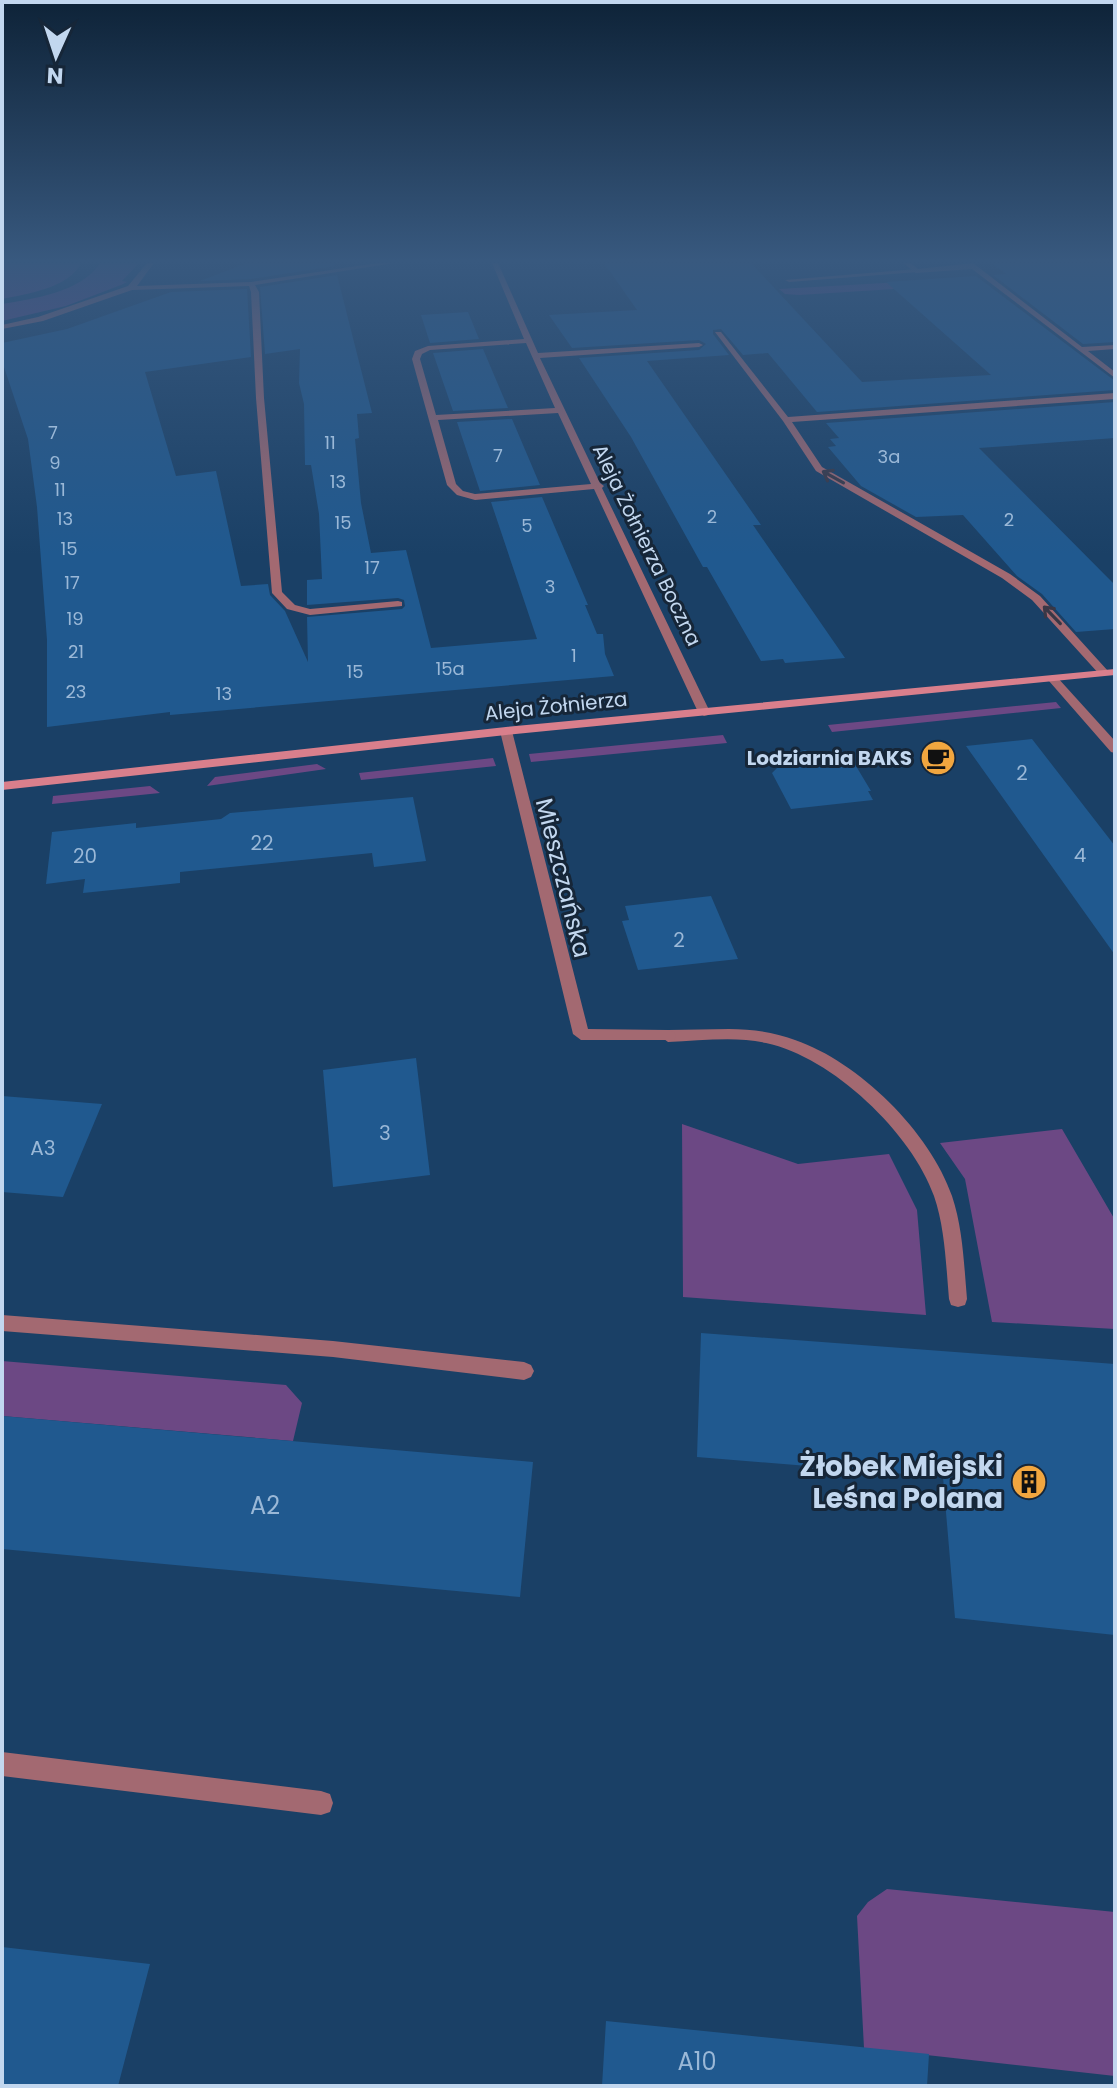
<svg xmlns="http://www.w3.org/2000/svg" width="1117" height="2088" viewBox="0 0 1117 2088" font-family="Poppins,sans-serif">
<rect width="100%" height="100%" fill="#1a4066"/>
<path fill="#6c4884" d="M 2,263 L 81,263 C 69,288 27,294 2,299 Z
M 100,263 L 139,263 L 122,281 L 127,282 L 121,285 L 66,306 L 2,321 L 2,304 C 33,299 82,292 100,263 Z
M 919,281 L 926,287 L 799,295 L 785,294 L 779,289 Z
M 1056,702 L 1061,708 L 832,732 L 828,725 Z
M 723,735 L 727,743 L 531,762 L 529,754 Z
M 493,758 L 496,766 L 361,780 L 359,773 Z
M 317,764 L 326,769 L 207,786 L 215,777 Z
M 150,786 L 160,793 L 52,804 L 53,796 Z
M 682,1124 L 798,1164 L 889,1154 L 917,1210 L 926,1315 L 683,1297 Z
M 1062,1129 L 1115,1220 L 1115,1329 L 992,1322 L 965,1179 L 940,1143 Z
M 2,1361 L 286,1385 L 302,1403 L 293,1441 L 2,1416 Z
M 887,1889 L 1115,1912 L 1115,2076 L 864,2048 L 857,1916 L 868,1902 Z"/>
<path fill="#20598f" d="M 247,263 L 334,263 L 335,266 L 251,279 L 200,281 Z
M 604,263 L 751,263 L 862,382 L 991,375 L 886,282 L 976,276 L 1115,381 L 1115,390 L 817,412 L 768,353 L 743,355 L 721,329 L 713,330 L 713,334 L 729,355 L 647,361 L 761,525 L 753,525 L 845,658 L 785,663 L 783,659 L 761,661 L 707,567 L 703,567 L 631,437 L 579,358 L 699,350 L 706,344 L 699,340 L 572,348 L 549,315 L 637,310 Z
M 992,263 L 1115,263 L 1115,342 L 1083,344 L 993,275 L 1006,274 Z
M 337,275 L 372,413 L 357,414 L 359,438 L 355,439 L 361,503 L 371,553 L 406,550 L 431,648 L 537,639 L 491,502 L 542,497 L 588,605 L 585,605 L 597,634 L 603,634 L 605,654 L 614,676 L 170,715 L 170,712 L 47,727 L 47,640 L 37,507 L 28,439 L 2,361 L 2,343 L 67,329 L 171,292 L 247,289 L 251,357 L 145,372 L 176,476 L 216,471 L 241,586 L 268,584 L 270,595 L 285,611 L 308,662 L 307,617 L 402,609 L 405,606 L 404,600 L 398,598 L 307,605 L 307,580 L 322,579 L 319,514 L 311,465 L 305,465 L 304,404 L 299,383 L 300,349 L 265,354 L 260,287 Z
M 468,312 L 479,339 L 430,343 L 421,315 Z
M 483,349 L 508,408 L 453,411 L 433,353 Z
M 1115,402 L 1115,438 L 979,448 L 1115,585 L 1115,629 L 1076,632 L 1042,594 L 1017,576 L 963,515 L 916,517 L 861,486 L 828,447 L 836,446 L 830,439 L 839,438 L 826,423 Z
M 512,419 L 540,485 L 480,491 L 457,422 Z
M 1032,739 L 1115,846 L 1115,955 L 966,746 Z
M 805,750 L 815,754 L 847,751 L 871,791 L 868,791 L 873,800 L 791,809 L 772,773 L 792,753 Z
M 413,797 L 426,861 L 374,867 L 372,853 L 180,872 L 180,883 L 83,893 L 85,879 L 46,884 L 52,832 L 136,823 L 136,828 L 221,819 L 230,813 Z
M 711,896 L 738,959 L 638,970 L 622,921 L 629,920 L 625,906 Z
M 416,1058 L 430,1175 L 333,1187 L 323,1070 Z
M 2,1096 L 102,1104 L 63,1197 L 2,1192 Z
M 701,1333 L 1115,1364 L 1115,1635 L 955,1618 L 943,1477 L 697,1457 Z
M 2,1416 L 533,1462 L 520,1597 L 2,1549 Z
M 2,1947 L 150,1964 L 118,2086 L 2,2086 Z
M 606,2021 L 929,2054 L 927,2086 L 602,2086 Z"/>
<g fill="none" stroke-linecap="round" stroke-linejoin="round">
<path fill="#a36971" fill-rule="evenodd" d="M 916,269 L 918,272 L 789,282 L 785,280 Z
M 729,1029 C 752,1029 774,1032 795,1040 C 859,1062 930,1132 952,1196 C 963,1229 964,1265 967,1299 L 965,1305 L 958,1307 L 951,1305 L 949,1299 C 946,1265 945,1228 934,1196 C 912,1133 832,1057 766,1043 C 735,1036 700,1041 668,1042 L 660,1036 L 668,1030 Z"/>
<path fill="#a36971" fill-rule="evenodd" d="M 147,263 L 154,263 L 137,286 L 251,282 L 377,263 L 394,263 L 255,285 L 259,292 L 264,398 L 282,592 L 295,605 L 310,609 L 398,601 L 402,602 L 402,606 L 310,615 L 287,609 L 272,593 L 256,398 L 251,292 L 249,286 L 132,290 L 43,321 L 2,329 L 2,325 L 38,317 L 128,286 Z
M 492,263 L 498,263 L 538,353 L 699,343 L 703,345 L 699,347 L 540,358 L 600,483 L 604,486 L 602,488 L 710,712 L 708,715 L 704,716 L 698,712 L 594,489 L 475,500 L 457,495 L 447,485 L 412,359 L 415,351 L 428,346 L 524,339 ZM 526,343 L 555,408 L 436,415 L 420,359 L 422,354 L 430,350 ZM 558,413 L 591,484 L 475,494 L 463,491 L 456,484 L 438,420 Z
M 903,263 L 910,263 L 918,269 L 973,263 L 1082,347 L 1115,345 L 1115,349 L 1088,351 L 1115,372 L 1115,378 L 972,269 L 916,273 Z
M 715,332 L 721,332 L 788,417 L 1115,393 L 1115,399 L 792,422 L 822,467 L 1010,574 L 1040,596 L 1108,671 L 1108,675 L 1100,675 L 1032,600 L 1002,578 L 816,471 L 783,421 Z
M 1053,675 L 1057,677 L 1115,741 L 1115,753 L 1111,752 L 1049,681 L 1049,677 Z
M 506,727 L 512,731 L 588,1029 L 668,1030 L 674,1032 L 676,1036 L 674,1040 L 581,1040 L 573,1034 L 500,731 Z
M 2,1315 L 333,1341 L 524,1362 L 531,1365 L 534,1371 L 531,1377 L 524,1380 L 333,1357 L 2,1331 Z
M 2,1752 L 321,1791 L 330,1794 L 333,1803 L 330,1812 L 321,1815 L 2,1776 Z"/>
<path fill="#d97f8c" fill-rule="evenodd" d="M 1115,669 L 1115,675 L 506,735 L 2,790 L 2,782 L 506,727 Z"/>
</g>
<defs><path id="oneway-shaft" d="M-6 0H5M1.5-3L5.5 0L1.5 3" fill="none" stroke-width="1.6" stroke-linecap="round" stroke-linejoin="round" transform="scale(2)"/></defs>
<g stroke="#393746">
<use href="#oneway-shaft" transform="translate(833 477) rotate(-151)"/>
<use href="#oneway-shaft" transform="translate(1052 615) rotate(-134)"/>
</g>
<linearGradient id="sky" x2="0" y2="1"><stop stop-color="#0e2338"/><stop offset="0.47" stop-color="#38597f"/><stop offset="1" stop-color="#38597f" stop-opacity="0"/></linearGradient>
<rect width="1117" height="555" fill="url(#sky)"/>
<defs>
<symbol id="cafe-disc" viewBox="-11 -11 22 22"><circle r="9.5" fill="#f1a63f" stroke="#162638"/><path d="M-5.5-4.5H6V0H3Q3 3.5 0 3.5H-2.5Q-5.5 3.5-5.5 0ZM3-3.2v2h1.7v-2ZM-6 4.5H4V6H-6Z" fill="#111"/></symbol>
<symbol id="building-disc" viewBox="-11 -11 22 22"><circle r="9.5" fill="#f1a63f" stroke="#162638"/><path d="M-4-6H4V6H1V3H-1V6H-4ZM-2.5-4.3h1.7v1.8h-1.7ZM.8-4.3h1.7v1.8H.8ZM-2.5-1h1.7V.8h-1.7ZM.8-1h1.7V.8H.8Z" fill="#111"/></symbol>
</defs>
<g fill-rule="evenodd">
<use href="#cafe-disc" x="918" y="738" width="40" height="40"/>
<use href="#building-disc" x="1009" y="1462" width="40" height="40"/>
</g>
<g text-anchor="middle" stroke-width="6" stroke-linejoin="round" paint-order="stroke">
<g font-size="18" fill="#9ab8d7">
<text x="53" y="439">7</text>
<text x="330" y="449">11</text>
<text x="498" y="462">7</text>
<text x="889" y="463">3a</text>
<text x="55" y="469">9</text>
<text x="338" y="488">13</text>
<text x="60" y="496">11</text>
<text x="712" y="523">2</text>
<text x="65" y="525">13</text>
<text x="1009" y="526">2</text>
<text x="343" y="529">15</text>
<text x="527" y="532">5</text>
<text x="69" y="555">15</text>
<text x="372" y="574">17</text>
<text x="72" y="589">17</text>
<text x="550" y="593">3</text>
<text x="75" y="625">19</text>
<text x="76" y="658">21</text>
<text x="574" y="662">1</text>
<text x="450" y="675">15a</text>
<text x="355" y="678">15</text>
<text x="76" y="698">23</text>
<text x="224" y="700">13</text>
</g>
<g font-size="20" fill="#c2d7ef" stroke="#162638">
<text transform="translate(647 545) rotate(64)" y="7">Aleja Żołnierza Boczna</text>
<text transform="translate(556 706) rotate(-6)" y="7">Aleja Żołnierza</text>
</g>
<g font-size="20" font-weight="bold" fill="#c2d7ef" stroke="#162638" text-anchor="end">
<text x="912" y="765">Lodziarnia BAKS</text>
</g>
<g font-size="20" fill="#9ab8d7">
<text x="1022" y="780">2</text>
<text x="262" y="850">22</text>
<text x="1080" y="862">4</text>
<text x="85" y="863">20</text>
<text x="679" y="947">2</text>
<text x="385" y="1140">3</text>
<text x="43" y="1155">A3</text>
</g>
<g font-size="24" fill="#c2d7ef" stroke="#162638">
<text transform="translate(563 878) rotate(76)" y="8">Mieszczańska</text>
</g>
<g font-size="24" fill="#9ab8d7">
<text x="265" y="1514">A2</text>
<text x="697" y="2070">A10</text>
</g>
<g font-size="28" font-weight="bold" fill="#c2d7ef" stroke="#162638" text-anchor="end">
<text x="1003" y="1476">Żłobek Miejski<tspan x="1003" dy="32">Leśna Polana</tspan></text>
</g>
</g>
<rect width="1117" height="2088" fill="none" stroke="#c2d7ef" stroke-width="8"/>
<g transform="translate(56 56) rotate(183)" stroke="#162638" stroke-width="6" paint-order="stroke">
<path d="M0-6L14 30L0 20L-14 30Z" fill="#c2d7ef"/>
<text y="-12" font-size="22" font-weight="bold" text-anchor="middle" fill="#c2d7ef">N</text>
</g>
</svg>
